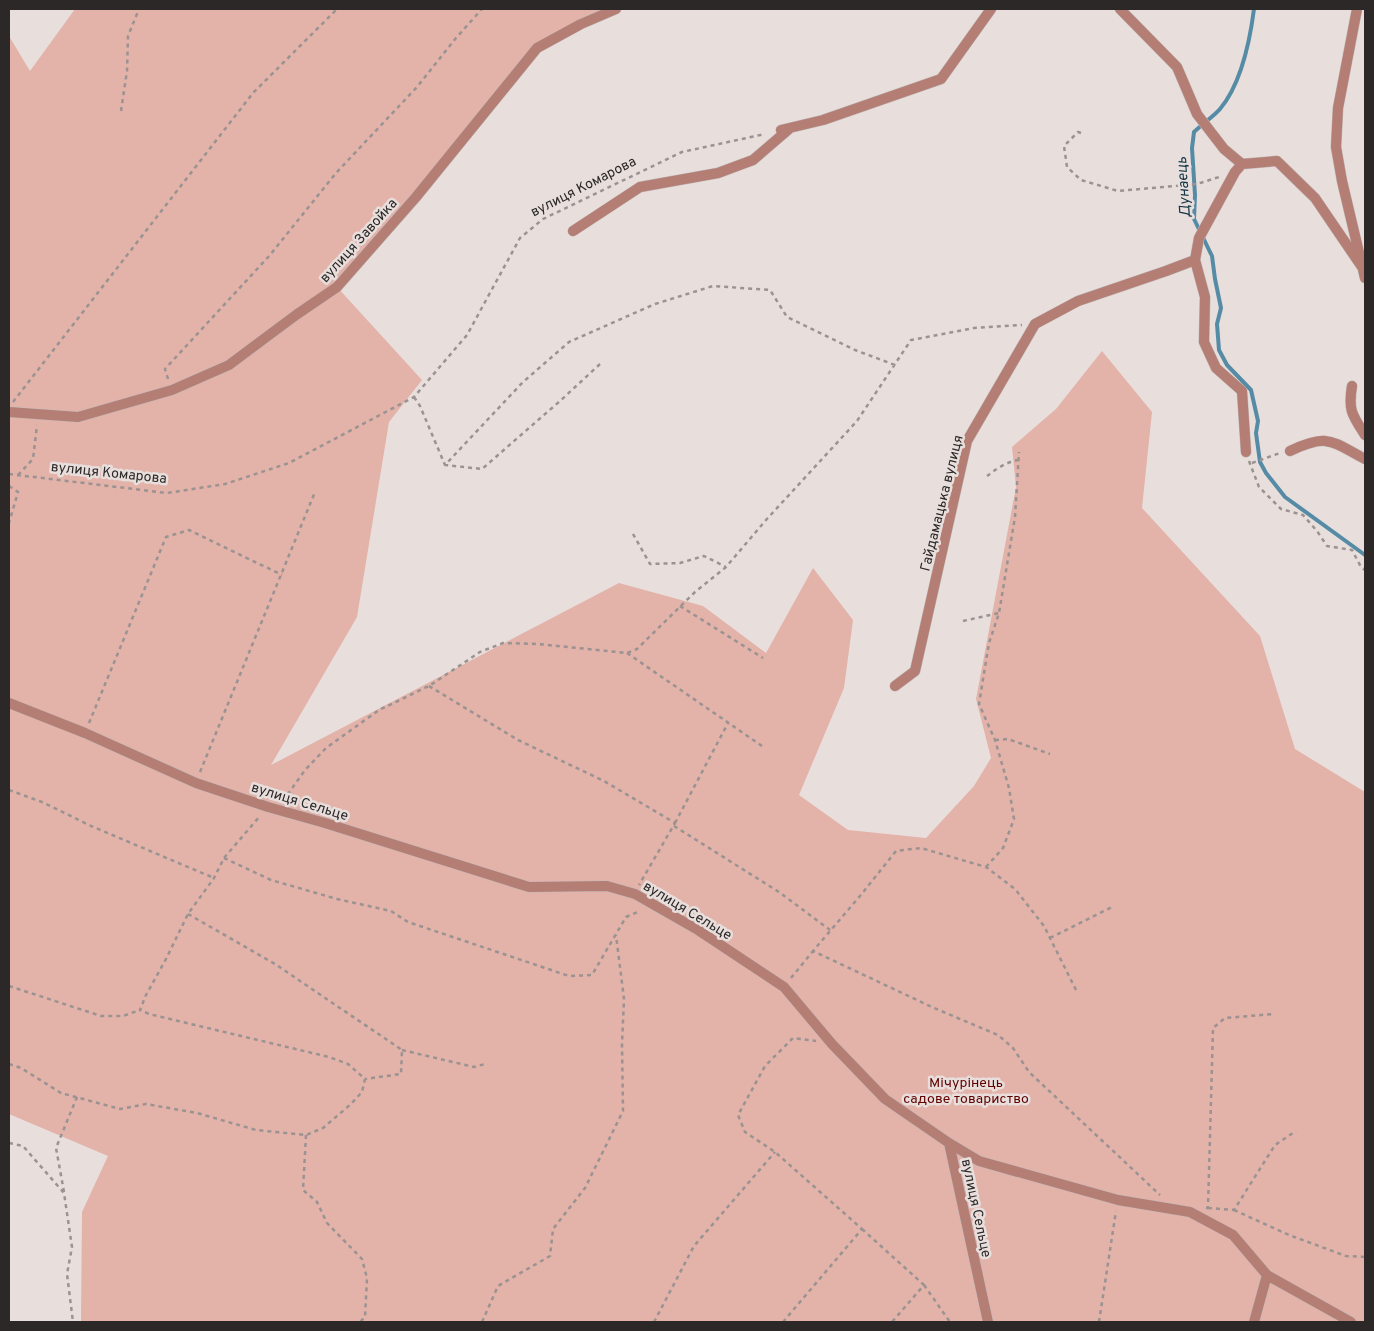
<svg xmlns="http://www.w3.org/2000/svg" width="1374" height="1331" viewBox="0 0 1374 1331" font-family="Overpass,sans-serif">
<rect width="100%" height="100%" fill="#e8dfdd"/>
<path fill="#e3b2a9" d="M 75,9 L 616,9 L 537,48 L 337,287 L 422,380 L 389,422 L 357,617 L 271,765 L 619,583 L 703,606 L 766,653 L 813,568 L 853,620 L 844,688 L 799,795 L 848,830 L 926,838 L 974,786 L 991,758 L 976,699 L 1016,487 L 1012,447 L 1056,409 L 1102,351 L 1152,412 L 1142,508 L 1260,636 L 1295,749 L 1365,792 L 1365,1322 L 81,1322 L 82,1212 L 108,1156 L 9,1114 L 9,36 L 30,71 Z"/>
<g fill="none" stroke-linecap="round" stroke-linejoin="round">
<path stroke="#568ba6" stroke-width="4" d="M 1254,9 C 1250,40 1241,84 1220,109 C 1213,117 1202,124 1194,132 L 1192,148 L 1195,195 L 1194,219 L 1212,256 L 1215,279 L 1221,308 L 1217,324 L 1219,350 L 1227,365 L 1251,390 L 1258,421 L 1256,433 L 1260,462 L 1266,473 L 1285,497 L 1365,555"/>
<defs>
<path id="minor" d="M 1120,9 L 1177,67 L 1197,114 L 1224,149 L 1242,164 L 1277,161 L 1315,198 L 1362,267
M 1357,9 L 1338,108 L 1336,147 L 1342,181 L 1365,278
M 781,130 L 823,120 L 941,79 L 991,9
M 1242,164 L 1235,172 L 1199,238 L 1195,260 L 1205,297 L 1204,342 L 1216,368 L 1242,391 L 1246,452
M 573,231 L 640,187 L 718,173 L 753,160 L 789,129
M 1352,386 C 1348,410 1352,415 1365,435
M 9,412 L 78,417 L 172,390 L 229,365 L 296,315 L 337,287 L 416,197 L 537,48 L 581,24 L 616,9
M 1290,451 C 1328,433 1331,441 1365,459
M 895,686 L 915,671 L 967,441 L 1035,324 L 1078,301 L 1166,271 L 1195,260
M 9,703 L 85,733 L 196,783 L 268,807 L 325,823 L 529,887 L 607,886 L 635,894 L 698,930 L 784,987 L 832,1044 L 885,1099 L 949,1143 L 988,1322
M 949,1143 L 979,1161 L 1118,1200 L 1190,1212 L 1233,1235 L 1267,1275 L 1351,1322
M 1254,1322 L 1267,1275"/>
</defs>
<use href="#minor" stroke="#c2bab9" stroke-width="11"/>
<path stroke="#9a9392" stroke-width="2.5" stroke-dasharray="4 4" stroke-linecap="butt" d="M 121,111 L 127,71 L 128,36 L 139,9
M 1081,133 L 1078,132 L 1064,146 L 1067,167 L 1081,180 L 1118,191 L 1197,184 L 1219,177
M 600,364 L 560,401 L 482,469 L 445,465 L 523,382 L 569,342 L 655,304 L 713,286 L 770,290 L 787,317 L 855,350 L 895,365
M 168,379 L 165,369 L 270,255 L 336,173 L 417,87 L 456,38 L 482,9
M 414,397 L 420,406 L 445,465
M 13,402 L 253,93 L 337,9
M 1249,461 L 1259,487 L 1281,509 L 1303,515 L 1317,531 L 1327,546 L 1352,550 L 1361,567 L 1365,570
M 1252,463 L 1280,453
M 9,474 L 167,493 L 225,484 L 289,463 L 414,397 L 467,335 L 520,238 L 543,219 L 682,152 L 765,134
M 18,475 L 33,459 L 37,425
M 987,476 C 996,469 1008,461 1019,460
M 9,486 L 18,492 L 9,523
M 633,534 L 650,564 L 680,563 L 704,556 L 726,567
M 680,606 L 763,658
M 963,621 L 999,613
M 627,653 L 762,746
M 429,686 L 518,740 L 604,781 L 675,823 L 639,885
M 89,723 L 166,537 L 189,530 L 282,575
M 995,740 L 1008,739 L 1050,754
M 200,772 L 315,492
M 9,790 L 42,802 L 91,826 L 214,878
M 283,801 L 305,770 L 326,748 L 379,710 L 429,686 L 480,652 L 503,643 L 538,644 L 627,653 L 637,649 L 695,592 L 726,567 L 766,520 L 857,421 L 911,340 L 974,328 L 1022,325
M 675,823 L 728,723
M 674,826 L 779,892 L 830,930
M 224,858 L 271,880 L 337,899 L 391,911 L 408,922 L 569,976 L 592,975 L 626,917 L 640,911
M 986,867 L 1003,848 L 1014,819 L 1009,788 L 995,740 L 979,704 L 989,643 L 999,613 L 1015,517 L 1019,452
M 188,914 L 275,964 L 402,1050 L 401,1074 L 365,1079
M 1050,938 L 1112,907
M 791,978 L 813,951
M 9,986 L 101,1016 L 123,1016 L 140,1010
M 1076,990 L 1044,926 L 1015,889 L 986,867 L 921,848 L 896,851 L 860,896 L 813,951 L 934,1008 L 998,1035 L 1013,1048 L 1029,1072 L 1160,1195
M 402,1050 L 474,1067 L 485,1064
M 9,1064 L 21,1068 L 61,1093 L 120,1109 L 146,1104 L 197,1113 L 256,1130 L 306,1135 L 323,1128 L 351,1104 L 362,1092 L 365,1079 L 348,1064 L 329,1057 L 149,1014 L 140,1010 L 146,995 L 166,959 L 188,914 L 214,878 L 224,858 L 260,816
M 306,1135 L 303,1190 L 317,1202 L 327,1223 L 362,1259 L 367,1278 L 365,1317 L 360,1322
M 9,1143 L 23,1146 L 64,1193 L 72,1247 L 67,1274 L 73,1322
M 64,1192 L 56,1148 L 77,1097
M 1206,1208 L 1208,1208 L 1213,1028 L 1225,1018 L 1273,1014
M 1208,1208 L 1234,1210 L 1275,1145 L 1296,1131
M 1234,1210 L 1289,1235 L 1346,1256 L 1365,1257
M 862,1229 L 924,1285 L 892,1322
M 924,1285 L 950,1322
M 482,1322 L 498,1286 L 550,1256 L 553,1229 L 585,1188 L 623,1111 L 622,1044 L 624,999 L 616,935
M 654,1322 L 694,1246 L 775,1152
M 783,1322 L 862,1229 L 775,1152 L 745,1132 L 738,1115 L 765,1066 L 793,1038 L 816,1041
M 1099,1322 L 1116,1211"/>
<use href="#minor" stroke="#b47e74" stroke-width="10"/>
</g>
<g text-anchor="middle" stroke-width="5" stroke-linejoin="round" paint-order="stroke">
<g font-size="14" fill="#2b2827" stroke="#e8dfdd">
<text transform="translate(583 186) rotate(-27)" y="5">вулиця Комарова</text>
<text transform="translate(358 240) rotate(-48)" y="5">вулиця Завойка</text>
<text transform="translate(109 472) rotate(6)" y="5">вулиця Комарова</text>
<text transform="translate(941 503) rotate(-76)" y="5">Гайдамацька вулиця</text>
<text transform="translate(300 801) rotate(17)" y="5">вулиця Сельце</text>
<text transform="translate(688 910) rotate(31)" y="5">вулиця Сельце</text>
<text transform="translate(977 1208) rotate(78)" y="5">вулиця Сельце</text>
</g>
<g font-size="14" fill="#600200" stroke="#e8dfdd">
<text x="966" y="1087">Мічурінець<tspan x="966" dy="16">садове товариство</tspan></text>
</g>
<g font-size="15" font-style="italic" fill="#133647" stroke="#e8dfdd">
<text transform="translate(1183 187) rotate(-94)" y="5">Дунаець</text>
</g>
</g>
<rect width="1374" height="1331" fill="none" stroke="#2b2827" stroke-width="20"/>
</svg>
